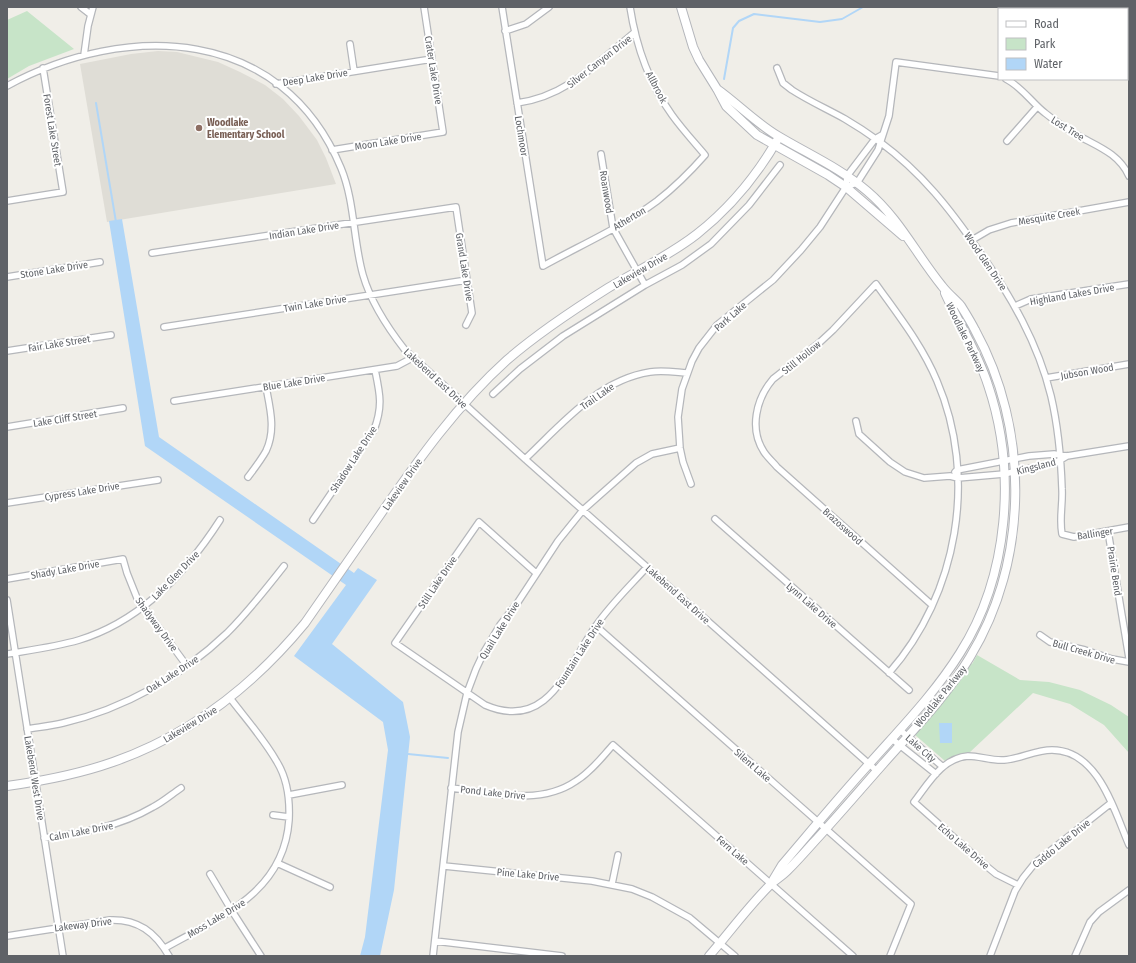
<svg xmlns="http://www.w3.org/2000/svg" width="1136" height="963" viewBox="0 0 1136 963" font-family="'Fira Sans Condensed',sans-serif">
<rect width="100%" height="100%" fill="#f0eee8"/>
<path fill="#dfddd6" d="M 158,51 L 177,52 L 218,62 L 240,72 L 265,85 L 283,99 L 299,116 L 317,140 L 326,158 L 336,184 L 107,222 L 80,64 L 131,54 Z"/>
<path fill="#c7e4c8" d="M 27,11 L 74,49 L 29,66 L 7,79 L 7,20 Z
M 977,655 L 1020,680 L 1049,682 L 1080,690 L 1111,705 L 1129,717 L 1129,753 L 1104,725 L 1070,704 L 1033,693 L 969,753 L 954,756 L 945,761 L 914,734 L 969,663 L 972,664 Z"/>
<path fill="#b1d6f7" d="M 122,219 L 159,437 L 354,573 L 358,568 L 377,580 L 332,644 L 403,702 L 410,737 L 394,890 L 380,956 L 360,956 L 365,937 L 388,750 L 383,722 L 294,656 L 346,585 L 145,446 L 109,221 Z
M 939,723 L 952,723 L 952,743 L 940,743 Z"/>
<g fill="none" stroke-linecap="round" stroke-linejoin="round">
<path stroke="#b1d6f7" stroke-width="2" d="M 724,79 L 733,28 L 739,21 L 754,14 L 820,22 L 842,19 L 863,7
M 96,103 L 116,222
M 408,754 L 448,758"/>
<defs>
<path id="street" d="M 81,7 L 90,14
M 502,7 L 543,266 C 581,245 622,227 657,201 C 675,187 690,172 705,155 C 694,142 682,129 672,115 C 649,83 636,46 630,7
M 1061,7 L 1062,9
M 1101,9 L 1103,7
M 505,31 L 526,24 L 549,7
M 350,44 L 354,71
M 84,55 L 88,26 L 93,7
M 1127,66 L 1129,67
M 777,68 L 783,83 L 792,90 C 809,101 827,109 845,119 C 857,126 869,134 880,142 C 922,173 950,209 979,251 C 1011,296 1038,343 1051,396 C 1058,426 1061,458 1062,489 C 1063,504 1059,519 1062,534 L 1074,537 L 1129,527
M 1006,79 C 1022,87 1032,103 1045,113 C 1056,122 1067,129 1079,136 C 1099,147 1119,154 1129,176
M 276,84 L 432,59
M 7,86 C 127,21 282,26 341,168 C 355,202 353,240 363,275 C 371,303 387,327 405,350 L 525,459 L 877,771
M 517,103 C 566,97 598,62 635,32
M 1007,141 L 1037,107
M 332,150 L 443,132 L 424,7
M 601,154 L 613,228 L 645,285 L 682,265 L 711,244 L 749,205 L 780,165
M 846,187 L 857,183 L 878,150 L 889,116 L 896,62 L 999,76
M 7,201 L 63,192 L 43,68
M 972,240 L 989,230 L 1011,223 L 1129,202
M 152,253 L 456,207 L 472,313 L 466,325
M 7,277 L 100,262
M 1015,306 L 1031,299 L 1129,284
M 164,327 L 467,280
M 7,351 L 111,335
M 1046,378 L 1129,364
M 493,394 L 520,369 L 563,336 L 645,285
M 174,401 L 397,366 L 412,358
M 856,421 L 859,434 L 890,462 L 905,472 L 924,478 L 950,476 L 958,478 L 1004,474 L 1055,463 L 1067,456
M 7,427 L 123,408
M 525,459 C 561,425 598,380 650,372 C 662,370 674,372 687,373
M 955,472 L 957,470 L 1029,456 L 1054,454 L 1067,456 L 1129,446
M 248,477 C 254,469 261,460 266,451 C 276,430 270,408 266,387
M 691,484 L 683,462 L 680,448 L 678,417 L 682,389 L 692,361 L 699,348 L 717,325 L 773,280 L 801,250 L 820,227 L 846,187 L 847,176 L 875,139 L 882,135
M 7,503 L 158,480
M 715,519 L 909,690
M 313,520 L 374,430 C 383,406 380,394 375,370
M 1108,531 L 1129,658
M 536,573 L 479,522 L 395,643 L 485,705 C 548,732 567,668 595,627 C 610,605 630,586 647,567
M 7,579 L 123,559 L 127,573 L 137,598 L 187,666
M 7,600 L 63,956
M 596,626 L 911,904 L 890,956
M 1040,635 L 1050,642 L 1085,650 L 1112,659 L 1129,662
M 7,654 C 31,650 55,647 79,640 C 141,621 186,573 220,520
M 889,673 C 958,594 978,477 937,381 C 922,345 898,315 876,284 L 833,330 L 819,343 L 773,379 C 756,399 749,429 764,452 C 768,458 773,462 777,467 L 932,605
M 27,729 C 39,727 51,726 63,723 C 124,709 182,676 227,633 C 248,612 266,589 284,566
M 900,730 L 943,767
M 892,739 L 936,774
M 451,788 C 492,793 540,806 576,781 C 591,772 602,757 613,745 L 853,956
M 289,795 L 342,785
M 273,815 L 289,817
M 44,838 C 82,833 119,827 153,807 C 163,802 172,794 181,788
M 277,863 L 330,887
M 444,866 L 592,881 L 632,889 L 652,897 L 690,918 L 735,956
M 210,874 L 232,911 L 261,956
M 612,884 L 618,855
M 1018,885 L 996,874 L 985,865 L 914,802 C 928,784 942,758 968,756 C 980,756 992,761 1004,760 C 1020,759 1035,750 1052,750 C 1098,750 1114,810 1129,845
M 7,936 L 110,920 C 138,919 155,932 169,956
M 435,941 L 562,956
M 165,948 C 220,917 284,893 289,820 C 290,799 288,780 277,762 C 264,739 246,719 230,698
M 433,956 L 458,732 L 467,693 L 476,669 L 484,652 L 500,625 L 518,602 L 558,541 L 583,510 L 636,463 L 652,454 L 680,448
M 990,956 L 1015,891 L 1023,878 L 1035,863 L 1111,803
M 1075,956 L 1090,922 L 1099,912 L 1129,890"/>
<path id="secondary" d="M 681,7 L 693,47 L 699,60 L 717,89 L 726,106 L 757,135 L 828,175 L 846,187 L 903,236
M 7,786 C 43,781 79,774 113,762 C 190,735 254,685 305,623 C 330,587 355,551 380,515 C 418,460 457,405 507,360 C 538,333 573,310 608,288 C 638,270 669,256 697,234 C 730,208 758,174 779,137
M 773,880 L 782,865 C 811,831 840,796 870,763 C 902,727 935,693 960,653 C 1009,576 1017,471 988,385 C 978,353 959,324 945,293
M 709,956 C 729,933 748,907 770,885 C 775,880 782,876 787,871 C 796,862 805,852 813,843 C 837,817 860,790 883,764 C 913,730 946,697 970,657 C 1029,560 1030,430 975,330 C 971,322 966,314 961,306 C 955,299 948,294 942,286 C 916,254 899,218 867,191 C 840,168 808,154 778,136 C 756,123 738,104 717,89"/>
</defs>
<use href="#street" stroke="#b5b7bb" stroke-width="8"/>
<use href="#secondary" stroke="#b4b6bb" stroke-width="10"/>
<use href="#street" stroke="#fff" stroke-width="5.5"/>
<use href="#secondary" stroke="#fff" stroke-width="8"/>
</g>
<circle fill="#8d6e63" stroke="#fff" stroke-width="1.5" cx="199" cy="128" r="4"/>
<g text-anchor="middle" stroke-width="4" stroke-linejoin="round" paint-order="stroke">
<g font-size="10" fill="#5f6267" stroke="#fff">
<text transform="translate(599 61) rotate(-38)" y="4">Silver Canyon Drive</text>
<text transform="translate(434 70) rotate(81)" y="4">Crater Lake Drive</text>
<text transform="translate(315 77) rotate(-9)" y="4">Deep Lake Drive</text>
<text transform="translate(657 87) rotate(62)" y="4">Allbrook</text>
<text transform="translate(1068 128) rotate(32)" y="4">Lost Tree</text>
<text transform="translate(53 130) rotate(81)" y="4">Forest Lake Street</text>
<text transform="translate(522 136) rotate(81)" y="4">Lochmoor</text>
<text transform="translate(388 141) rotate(-9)" y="4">Moon Lake Drive</text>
<text transform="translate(607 192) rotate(81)" y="4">Roanwood</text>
<text transform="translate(1049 216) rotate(-10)" y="4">Mesquite Creek</text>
<text transform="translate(629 218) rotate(-31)" y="4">Atherton</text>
<text transform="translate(304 230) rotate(-9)" y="4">Indian Lake Drive</text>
<text transform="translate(986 261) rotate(56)" y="4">Wood Glen Drive</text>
<text transform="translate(465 267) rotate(81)" y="4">Grand Lake Drive</text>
<text transform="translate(54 269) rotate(-9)" y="4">Stone Lake Drive</text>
<text transform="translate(640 270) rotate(-30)" y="4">Lakeview Drive</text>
<text transform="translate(1072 294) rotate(-10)" y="4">Highland Lakes Drive</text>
<text transform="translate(315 303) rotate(-9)" y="4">Twin Lake Drive</text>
<text transform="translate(730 316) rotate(-41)" y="4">Park Lake</text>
<text transform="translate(966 337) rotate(64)" y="4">Woodlake Parkway</text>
<text transform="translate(59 343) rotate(-9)" y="4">Fair Lake Street</text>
<text transform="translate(801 357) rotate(-39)" y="4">Still Hollow</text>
<text transform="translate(1087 371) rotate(-10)" y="4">Jubson Wood</text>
<text transform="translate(436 378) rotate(43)" y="4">Lakebend East Drive</text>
<text transform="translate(294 382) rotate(-9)" y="4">Blue Lake Drive</text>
<text transform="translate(597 396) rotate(-35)" y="4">Trail Lake</text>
<text transform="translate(65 418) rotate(-9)" y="4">Lake Cliff Street</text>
<text transform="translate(353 459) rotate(-57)" y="4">Shadow Lake Drive</text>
<text transform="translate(1036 466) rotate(-14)" y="4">Kingsland</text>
<text transform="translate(402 484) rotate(-55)" y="4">Lakeview Drive</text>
<text transform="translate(82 491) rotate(-9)" y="4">Cypress Lake Drive</text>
<text transform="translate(843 526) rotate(42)" y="4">Brazoswood</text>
<text transform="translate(1095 533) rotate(-9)" y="4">Ballinger</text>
<text transform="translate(65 569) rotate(-10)" y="4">Shady Lake Drive</text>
<text transform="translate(1115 571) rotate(81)" y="4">Prairie Bend</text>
<text transform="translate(175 575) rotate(-46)" y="4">Lake Glen Drive</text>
<text transform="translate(437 582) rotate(-56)" y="4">Still Lake Drive</text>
<text transform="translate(678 594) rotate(42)" y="4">Lakebend East Drive</text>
<text transform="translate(812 605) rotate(41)" y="4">Lynn Lake Drive</text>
<text transform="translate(157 624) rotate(54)" y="4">Shadyway Drive</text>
<text transform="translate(499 630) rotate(-58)" y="4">Quail Lake Drive</text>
<text transform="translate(1084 651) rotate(16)" y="4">Bull Creek Drive</text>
<text transform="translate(579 653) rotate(-57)" y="4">Fountain Lake Drive</text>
<text transform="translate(172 674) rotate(-33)" y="4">Oak Lake Drive</text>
<text transform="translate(940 696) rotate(-51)" y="4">Woodlake Parkway</text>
<text transform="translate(190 724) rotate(-31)" y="4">Lakeview Drive</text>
<text transform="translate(921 748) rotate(41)" y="4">Lake City</text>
<text transform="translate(753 765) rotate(41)" y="4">Silent Lake</text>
<text transform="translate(35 778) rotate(81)" y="4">Lakebend West Drive</text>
<text transform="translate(493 792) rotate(6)" y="4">Pond Lake Drive</text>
<text transform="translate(81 831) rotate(-11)" y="4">Calm Lake Drive</text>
<text transform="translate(1061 843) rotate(-39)" y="4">Caddo Lake Drive</text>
<text transform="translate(964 846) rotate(41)" y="4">Echo Lake Drive</text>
<text transform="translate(733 850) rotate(41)" y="4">Fern Lake</text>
<text transform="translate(528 874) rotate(5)" y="4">Pine Lake Drive</text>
<text transform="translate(216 918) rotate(-31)" y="4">Moss Lake Drive</text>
<text transform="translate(83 924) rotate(-7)" y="4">Lakeway Drive</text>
</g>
<g font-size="10" font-weight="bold" fill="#785e54" stroke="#fff" text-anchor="start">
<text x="207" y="126">Woodlake<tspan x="207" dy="12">Elementary School</tspan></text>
</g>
</g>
<rect width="1136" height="963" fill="none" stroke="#5f6267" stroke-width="16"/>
<rect x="998" y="8" width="130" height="72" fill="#ffffff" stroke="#bfc0c2"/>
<rect x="1006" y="21" width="20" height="6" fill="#ffffff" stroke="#bfc0c2"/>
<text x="1034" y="28" font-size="12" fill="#5f6267">Road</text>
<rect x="1006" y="38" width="20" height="12" fill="#c7e4c8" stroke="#bfc0c2"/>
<text x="1034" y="48" font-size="12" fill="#5f6267">Park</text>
<rect x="1006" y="58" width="20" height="12" fill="#b1d6f7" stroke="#bfc0c2"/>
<text x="1034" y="68" font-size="12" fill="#5f6267">Water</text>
</svg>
